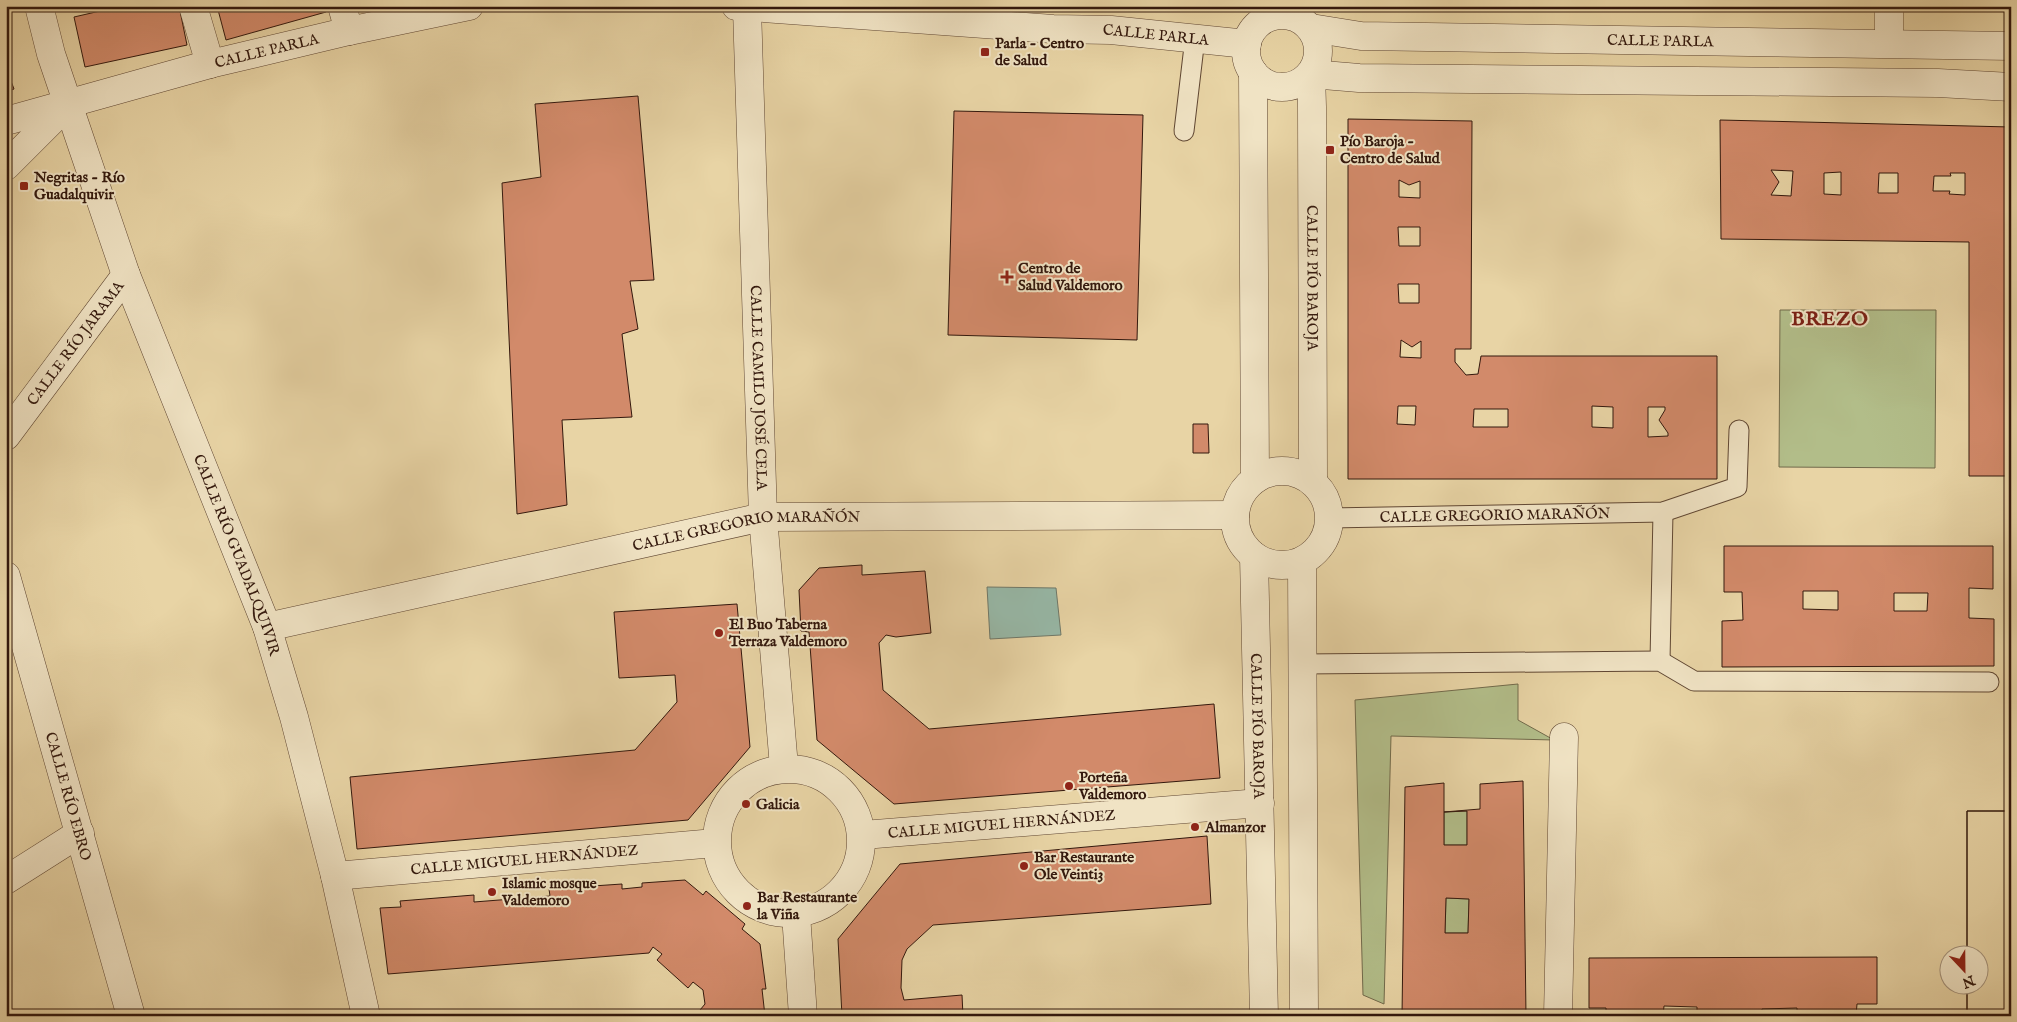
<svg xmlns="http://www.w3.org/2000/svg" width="2017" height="1022" viewBox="0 0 2017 1022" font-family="'IM FELL English',serif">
<rect width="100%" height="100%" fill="#e8d4a5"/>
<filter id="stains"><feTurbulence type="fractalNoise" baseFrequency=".004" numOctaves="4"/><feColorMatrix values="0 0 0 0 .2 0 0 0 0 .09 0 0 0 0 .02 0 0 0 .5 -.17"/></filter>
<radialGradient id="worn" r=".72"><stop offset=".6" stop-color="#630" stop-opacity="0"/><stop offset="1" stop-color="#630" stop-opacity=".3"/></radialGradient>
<path fill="#b2bd89" stroke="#726a4b" d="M 1780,310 L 1936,310 L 1935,468 L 1779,467 Z
M 1518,684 L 1518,720 L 1554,740 L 1391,736 L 1384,1004 L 1363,995 L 1355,700 Z
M 1467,811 L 1467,845 L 1444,845 L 1444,812 Z
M 1446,898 L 1469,899 L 1468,933 L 1445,933 Z"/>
<path fill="#97b8a7" stroke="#6f7869" d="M 987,587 L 1056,588 L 1061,635 L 990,639 Z"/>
<path fill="#d28a6a" stroke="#33180d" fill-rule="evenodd" d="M 122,6 L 179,6 L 187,45 L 85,67 L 74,17 Z
M 217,6 L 324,6 L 326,12 L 226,40 Z
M 6,68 L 14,89 L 6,92 Z
M 638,96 L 654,280 L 630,281 L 638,329 L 622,334 L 632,417 L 562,420 L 567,505 L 517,514 L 502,183 L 541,177 L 535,104 Z
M 954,111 L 1143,115 L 1137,340 L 948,335 Z
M 1348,119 L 1472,121 L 1471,349 L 1455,349 L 1455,362 L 1466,375 L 1478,374 L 1481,356 L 1717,356 L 1717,479 L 1348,479 ZM 1399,180 L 1409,185 L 1420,181 L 1420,198 L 1399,197 ZM 1398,227 L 1420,227 L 1420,246 L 1399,246 ZM 1398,284 L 1419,284 L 1419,303 L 1399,303 ZM 1401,340 L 1412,347 L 1421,341 L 1421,358 L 1400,357 ZM 1398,406 L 1416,406 L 1415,425 L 1397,424 ZM 1592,406 L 1613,407 L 1613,428 L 1592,427 ZM 1648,407 L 1665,407 L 1665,410 L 1659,420 L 1668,433 L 1668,436 L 1648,437 ZM 1474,409 L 1508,409 L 1508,427 L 1473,427 Z
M 1720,120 L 2011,127 L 2011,476 L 1969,476 L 1969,242 L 1721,239 ZM 1771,170 L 1793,171 L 1791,196 L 1771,195 L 1779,182 ZM 1841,172 L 1841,195 L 1824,194 L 1824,173 ZM 1879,173 L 1898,173 L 1898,193 L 1878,193 ZM 1950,173 L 1965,173 L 1965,195 L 1949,194 L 1950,191 L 1933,191 L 1934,176 L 1951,176 Z
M 1193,424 L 1208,424 L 1209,453 L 1193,453 Z
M 1724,546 L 1993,546 L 1993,589 L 1969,588 L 1969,618 L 1994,619 L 1994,666 L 1722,667 L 1722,621 L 1743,620 L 1742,592 L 1724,592 ZM 1803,591 L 1838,591 L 1838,610 L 1803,609 ZM 1894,593 L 1928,593 L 1927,611 L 1894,611 Z
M 862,565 L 862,575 L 925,571 L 931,633 L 896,637 L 886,635 L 879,643 L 883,690 L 929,729 L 1214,704 L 1220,778 L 894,804 L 817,740 L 809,632 L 801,631 L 799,590 L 819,568 Z
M 737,604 L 750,747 L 688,820 L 357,849 L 350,777 L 635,750 L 677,702 L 675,675 L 619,678 L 614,612 Z
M 1523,781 L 1526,1016 L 1402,1016 L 1405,787 L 1444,783 L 1444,812 L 1480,809 L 1480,784 ZM 1467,811 L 1467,845 L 1444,845 L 1444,812 ZM 1446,898 L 1469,899 L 1468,933 L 1445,933 Z
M 1967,811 L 2008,811 L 2008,829 L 2011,829 L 2011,1016 L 1967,1016 L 1967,984 L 1980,984 L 1980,954 L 1967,954 Z
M 1967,811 L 2008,811 L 2008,829 L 2011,829 L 2011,1016 L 1967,1016 L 1967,984 L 1980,984 L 1980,954 L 1967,954 Z
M 1207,836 L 1211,904 L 933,925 L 907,949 L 902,960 L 901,988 L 904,1000 L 962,995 L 963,1016 L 842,1016 L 838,939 L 900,864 Z
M 685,880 L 703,895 L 706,891 L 745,924 L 742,929 L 760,944 L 766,989 L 762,989 L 765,1016 L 695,1016 L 705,1004 L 703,990 L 693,982 L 688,988 L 657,960 L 662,954 L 653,947 L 649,953 L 388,974 L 380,908 L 401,907 L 400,901 L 474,895 L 474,902 L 550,896 L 549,889 L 622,884 L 622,889 L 642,887 L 642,883 Z
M 1877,957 L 1877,1004 L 1857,1004 L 1856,1016 L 1797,1016 L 1797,1008 L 1762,1009 L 1762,1016 L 1697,1016 L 1697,1007 L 1664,1006 L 1663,1016 L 1606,1016 L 1606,1008 L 1589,1008 L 1589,958 Z"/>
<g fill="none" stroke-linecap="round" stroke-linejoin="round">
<defs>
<g id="lane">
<path d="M 1184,131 L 1195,38"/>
<path id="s1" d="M 1329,518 L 1663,512 L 1737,487 L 1739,430"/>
<path d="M 1660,661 L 1663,512"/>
<path d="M 1302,664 L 1660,661 L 1694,681 L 1989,682"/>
</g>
<g id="street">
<path id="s2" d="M 39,6 L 51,54 L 126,275 L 267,627 L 294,717 L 335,876 L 366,1016"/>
<path d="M 193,6 L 210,64"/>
<path d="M 342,6 L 349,31"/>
<path id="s3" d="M 736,6 L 1053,29 L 1111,30 L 1247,44"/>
<path d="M 1889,6 L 1889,43"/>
<path id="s4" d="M 747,8 L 763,517 L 784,767"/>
<circle cx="1282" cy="51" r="36"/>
<path id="s5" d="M 1311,28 L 1361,36 L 2011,46"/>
<path d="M 1253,72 L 1255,479"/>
<path d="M 1311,74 L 1359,78 L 1938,83 L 2011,87"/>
<path id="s6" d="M 1311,74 L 1312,107 L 1313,482"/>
<path id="s7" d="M 6,121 L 210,64 L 349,31 L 469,6"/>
<path d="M 6,166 L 66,106"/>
<path id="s8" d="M 6,436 L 126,275"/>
<circle cx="1282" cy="518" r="47"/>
<path id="s9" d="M 1254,556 L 1264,1016"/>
<path d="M 1302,561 L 1304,1016"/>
<path id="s10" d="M 6,576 L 131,1016"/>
<path id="s11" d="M 267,627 L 763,517 L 1235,515"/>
<circle cx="789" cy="841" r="72"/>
<path id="s12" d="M 863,835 L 1260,803"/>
<path id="s13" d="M 335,876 L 715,843"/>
<path d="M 6,880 L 80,833"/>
<path d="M 796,914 L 803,1016"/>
<path d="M 1558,1016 L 1564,737"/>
</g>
</defs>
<use href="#lane" stroke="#604733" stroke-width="21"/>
<use href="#street" stroke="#604733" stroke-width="29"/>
<use href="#lane" stroke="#f0e3c4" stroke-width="19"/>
<use href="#street" stroke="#f0e3c4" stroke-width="28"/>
</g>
<g fill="#8f2418" stroke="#f0e3c4" stroke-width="2">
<rect x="980" y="47" width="10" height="10" rx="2.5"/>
<rect x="1325" y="145" width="10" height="10" rx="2.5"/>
<rect x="19" y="181" width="10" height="10" rx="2.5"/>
<path d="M1004.5 269.5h5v5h5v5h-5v5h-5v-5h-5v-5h5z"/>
<circle cx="719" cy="633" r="5"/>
<circle cx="1069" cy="786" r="5"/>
<circle cx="746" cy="804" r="5"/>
<circle cx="1195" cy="827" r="5"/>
<circle cx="1024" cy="866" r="5"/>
<circle cx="492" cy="892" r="5"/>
<circle cx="747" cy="906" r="5"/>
</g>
<g text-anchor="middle" stroke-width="4" stroke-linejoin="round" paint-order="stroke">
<g font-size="15" fill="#33180d" stroke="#f0e3c4">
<text dy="5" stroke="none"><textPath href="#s3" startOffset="421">CALLE PARLA</textPath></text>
<text dy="5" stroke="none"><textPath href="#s5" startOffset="350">CALLE PARLA</textPath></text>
<text dy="5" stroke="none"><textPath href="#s7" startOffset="270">CALLE PARLA</textPath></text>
<text dy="5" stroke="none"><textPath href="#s6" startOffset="204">CALLE PÍO BAROJA</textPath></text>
<text dy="5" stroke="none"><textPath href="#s8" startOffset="116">CALLE RÍO JARAMA</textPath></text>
<text dy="5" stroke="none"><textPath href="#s4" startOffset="380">CALLE CAMILO JOSÉ CELA</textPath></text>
<text dy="5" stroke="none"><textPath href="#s1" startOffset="166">CALLE GREGORIO MARAÑÓN</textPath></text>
<text dy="5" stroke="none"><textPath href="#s11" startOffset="490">CALLE GREGORIO MARAÑÓN</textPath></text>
<text dy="5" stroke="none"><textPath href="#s2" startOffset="584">CALLE RÍO GUADALQUIVIR</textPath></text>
<text dy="5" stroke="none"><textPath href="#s9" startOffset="170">CALLE PÍO BAROJA</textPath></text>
<text dy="5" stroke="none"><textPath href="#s10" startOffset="229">CALLE RÍO EBRO</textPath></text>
<text dy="5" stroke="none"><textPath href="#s12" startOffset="139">CALLE MIGUEL HERNÁNDEZ</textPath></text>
<text dy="5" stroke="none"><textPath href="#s13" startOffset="190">CALLE MIGUEL HERNÁNDEZ</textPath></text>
</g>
<g font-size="15" font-weight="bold" fill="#33180d" stroke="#f0e3c4" text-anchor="start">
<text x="995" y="48">Parla - Centro<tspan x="995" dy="17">de Salud</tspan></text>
<text x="1340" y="146">Pío Baroja -<tspan x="1340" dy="17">Centro de Salud</tspan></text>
<text x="34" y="182">Negritas - Río<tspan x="34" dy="17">Guadalquivir</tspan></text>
<text x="1018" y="273">Centro de<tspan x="1018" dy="17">Salud Valdemoro</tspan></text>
<text x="729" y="629">El Buo Taberna<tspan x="729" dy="17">Terraza Valdemoro</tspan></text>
<text x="1079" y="782">Porteña<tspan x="1079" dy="17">Valdemoro</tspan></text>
<text x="756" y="809">Galicia</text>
<text x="1205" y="832">Almanzor</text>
<text x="1034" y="862">Bar Restaurante<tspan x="1034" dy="17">Ole Veinti3</tspan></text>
<text x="502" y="888">Islamic mosque<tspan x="502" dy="17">Valdemoro</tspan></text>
<text x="757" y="902">Bar Restaurante<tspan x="757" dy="17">la Viña</tspan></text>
</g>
<g font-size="20" font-weight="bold" letter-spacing="1" fill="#7a1f14" stroke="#f0e3c4">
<text x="1830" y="325">BREZO</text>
</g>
</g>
<rect width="2017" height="1022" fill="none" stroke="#e8d4a5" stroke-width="25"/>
<rect x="8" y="8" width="2002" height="1007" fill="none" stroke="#33180d" stroke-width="2.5"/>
<rect x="12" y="12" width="1992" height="997" fill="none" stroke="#33180d"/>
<g transform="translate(1964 970) rotate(158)"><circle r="24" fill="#f0e3c4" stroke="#a4927b"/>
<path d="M0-4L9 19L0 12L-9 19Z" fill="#8f2418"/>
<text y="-8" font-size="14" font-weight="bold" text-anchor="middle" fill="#33180d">N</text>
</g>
<rect width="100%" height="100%" filter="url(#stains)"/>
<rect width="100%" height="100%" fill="url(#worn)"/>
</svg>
